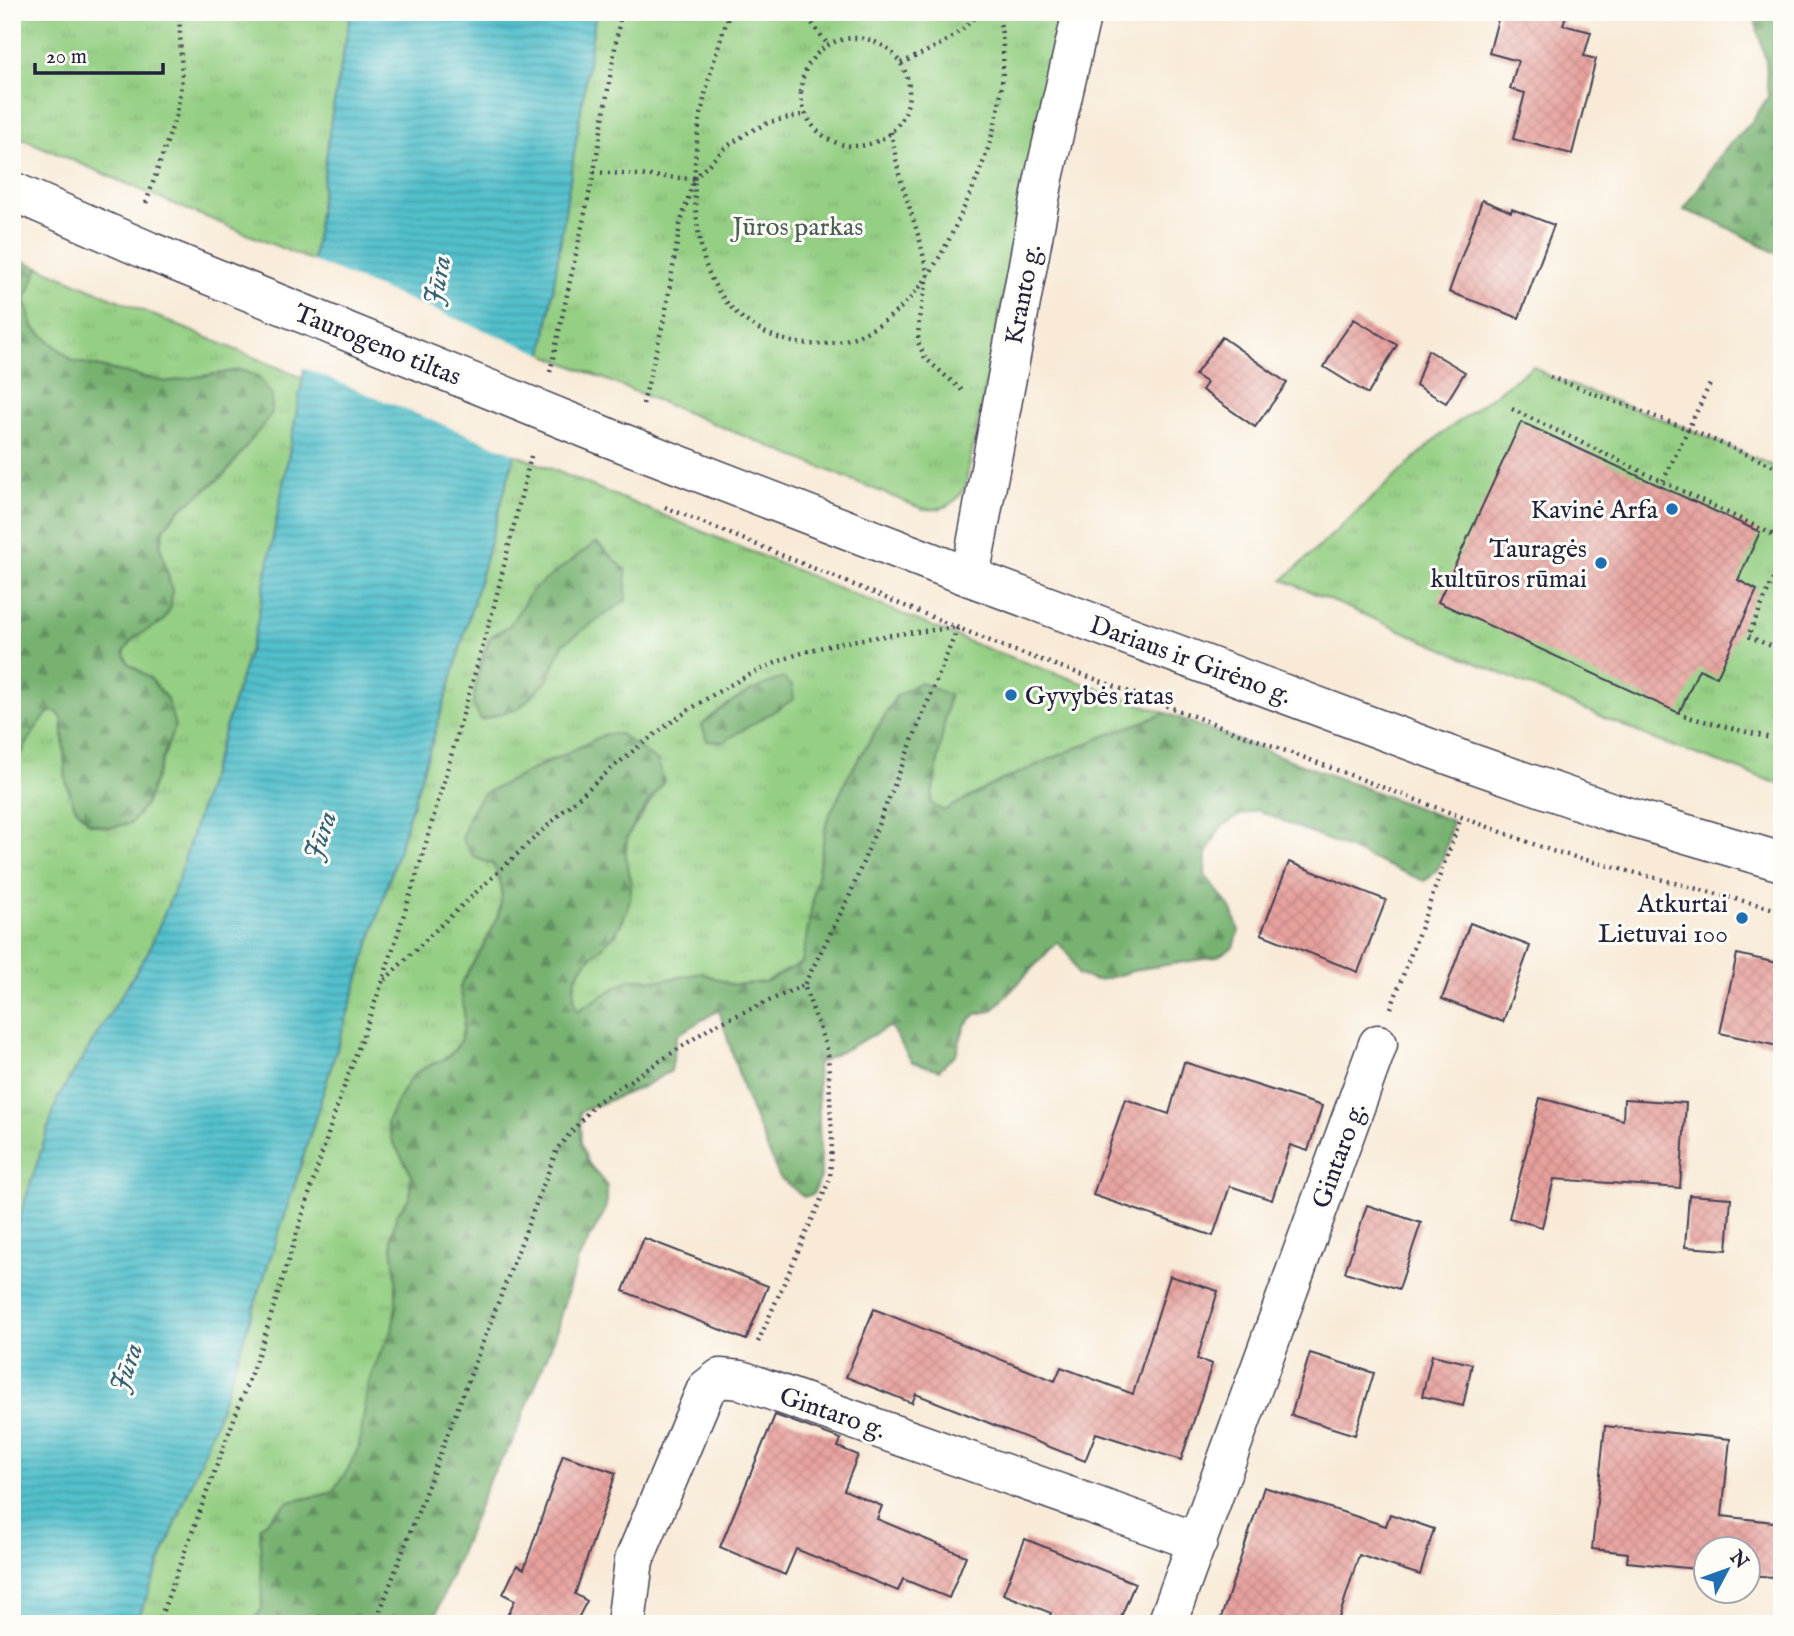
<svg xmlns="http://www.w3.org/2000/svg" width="1794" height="1636" viewBox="0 0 1794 1636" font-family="'IM FELL English',serif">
<defs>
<pattern id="grass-tufts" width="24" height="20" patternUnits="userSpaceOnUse" patternTransform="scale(1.75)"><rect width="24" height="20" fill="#94cf83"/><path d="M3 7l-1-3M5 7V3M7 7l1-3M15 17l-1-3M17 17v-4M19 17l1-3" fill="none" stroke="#7fb172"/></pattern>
<pattern id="forest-firs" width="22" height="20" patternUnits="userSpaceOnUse" patternTransform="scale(1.75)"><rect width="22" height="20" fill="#77b271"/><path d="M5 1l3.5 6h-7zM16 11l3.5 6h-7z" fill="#61905e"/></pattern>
<pattern id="water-rules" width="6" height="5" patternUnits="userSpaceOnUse" patternTransform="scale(1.75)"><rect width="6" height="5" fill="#53c0cc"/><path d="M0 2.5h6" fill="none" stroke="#449ca7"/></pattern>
<pattern id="building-cross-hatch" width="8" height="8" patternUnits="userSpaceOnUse" patternTransform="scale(1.75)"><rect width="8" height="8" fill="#e7a19d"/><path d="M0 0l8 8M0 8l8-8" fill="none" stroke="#c68a88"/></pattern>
</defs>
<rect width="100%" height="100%" fill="#fdfcf7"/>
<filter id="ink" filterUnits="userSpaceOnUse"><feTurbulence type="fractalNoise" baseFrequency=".0143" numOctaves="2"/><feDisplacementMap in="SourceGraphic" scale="14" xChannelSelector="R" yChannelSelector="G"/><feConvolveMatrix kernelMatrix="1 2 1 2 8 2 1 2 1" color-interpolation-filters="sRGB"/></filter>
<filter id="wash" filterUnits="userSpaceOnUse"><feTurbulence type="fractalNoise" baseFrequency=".00686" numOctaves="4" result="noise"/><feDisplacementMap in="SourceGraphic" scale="28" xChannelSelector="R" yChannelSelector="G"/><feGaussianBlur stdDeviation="1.57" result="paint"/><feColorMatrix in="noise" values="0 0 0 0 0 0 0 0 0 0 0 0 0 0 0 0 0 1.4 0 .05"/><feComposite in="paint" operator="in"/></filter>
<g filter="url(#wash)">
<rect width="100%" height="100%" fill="#f8ead7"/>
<path fill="url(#grass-tufts)" stroke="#5b785f" stroke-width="2" fill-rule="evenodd" d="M 12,12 L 351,12 L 331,119 L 313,261 L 169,202 L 12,134 Z
M 596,12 L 1060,12 L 965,487 C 955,505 943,511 923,509 L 543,354 Z
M 39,267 L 303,378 L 256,629 L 176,886 L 148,952 L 58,1098 L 12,1242 L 12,769 L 39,723 L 49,712 L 57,712 L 62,718 L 66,781 L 75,807 L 90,823 L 109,828 L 131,823 L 146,803 L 175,726 L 150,678 L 128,663 L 124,652 L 134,638 L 163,621 L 172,591 L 160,545 L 165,527 L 178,511 L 224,475 L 272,412 L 272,395 L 240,370 L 166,382 L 73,361 L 33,327 L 25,299 Z
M 1533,366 L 1550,377 L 1688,429 L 1776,467 L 1782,479 L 1782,785 L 1656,740 L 1283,580 L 1439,436 Z
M 515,454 L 977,645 L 1166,713 C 1089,742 1015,773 943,812 L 930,804 L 949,696 L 896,696 L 848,777 L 827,820 L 802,963 L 766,982 L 732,985 L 702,973 L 664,980 L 630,979 L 577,1011 L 573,997 L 576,978 L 585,961 L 617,933 L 631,880 L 625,864 L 627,837 L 664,781 L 606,734 L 565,755 L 545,762 L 505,785 L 474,857 L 494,865 C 496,871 500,879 501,886 C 506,922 474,956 460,987 C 466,1011 469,1046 443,1060 C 433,1065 422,1067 414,1075 C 402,1087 395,1107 387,1122 L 393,1142 L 411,1173 L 410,1197 L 397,1214 L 391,1238 L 396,1276 L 396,1307 L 392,1331 L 377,1360 L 368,1386 L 359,1447 L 347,1471 L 331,1493 L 289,1502 L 262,1609 L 251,1624 L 136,1624 L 217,1418 L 293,1190 L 453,674 ZM 626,600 L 563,644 L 547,681 L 474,705 C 475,690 482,647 491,637 C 508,619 598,606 626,600 Z"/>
<path fill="url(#forest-firs)" stroke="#4c6a56" stroke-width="2" d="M 1753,12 L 1782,12 L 1782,256 L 1717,222 L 1684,210 L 1723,151 L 1750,124 L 1768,97 L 1766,62 Z
M 12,257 L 39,267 L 25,299 L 33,327 L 73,361 L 166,382 L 240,370 L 258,376 L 272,395 L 272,413 L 224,475 L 178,511 L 165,527 L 160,545 L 172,591 L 171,607 L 163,621 L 134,638 L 124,652 L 128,663 L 150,678 L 167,699 L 175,726 L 146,803 L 131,823 L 109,828 L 90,823 L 75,807 L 66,781 L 62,718 L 57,712 L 49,712 L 39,723 L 12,769 Z
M 596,542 L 626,570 L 626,600 L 563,644 L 547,681 L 519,708 L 481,720 L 473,705 L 477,678 L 490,638 L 509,626 L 532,590 Z
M 783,678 L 792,686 L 794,699 L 723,742 L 707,741 L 702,725 C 724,704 754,687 783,678 Z
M 920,682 L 949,695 L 931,803 L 943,811 L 1000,781 L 1104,736 L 1166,713 L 1452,821 C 1447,843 1445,870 1424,881 L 1257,810 L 1238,816 L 1220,828 L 1206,854 L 1205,875 L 1232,910 L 1239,931 L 1234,947 L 1216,957 L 1140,969 L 1104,979 L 1094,980 L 1078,975 L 1069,954 L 1057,942 L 992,1011 L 976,1014 L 965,1025 L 956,1054 L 939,1070 L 912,1062 L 890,1026 L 817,1064 L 821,1177 L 813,1194 L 804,1197 L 779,1177 L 745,1095 L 719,1010 L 677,1035 L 671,1071 L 640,1088 L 580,1112 L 581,1144 L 589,1164 L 607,1186 L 607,1201 L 604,1213 L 578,1260 L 562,1309 L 556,1334 L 512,1443 L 490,1478 L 432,1624 L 251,1624 L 262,1609 L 260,1527 L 288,1502 L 331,1493 L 347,1471 L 359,1447 L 368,1386 L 377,1360 L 392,1331 L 396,1307 L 396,1276 L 391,1238 L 397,1214 L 410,1197 L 411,1173 L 393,1142 L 387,1122 C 395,1107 402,1087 414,1075 C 422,1067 432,1065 442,1060 C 469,1046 466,1011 460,987 C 474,956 506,922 501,886 C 500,879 496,872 494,865 L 474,857 L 462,839 L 470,813 L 483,794 L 606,734 L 620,734 L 658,762 L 664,781 C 655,794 630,826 627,839 C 623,856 629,866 631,881 C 632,895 628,910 622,922 C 605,958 562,959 577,1011 L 630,979 L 664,980 L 702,973 L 732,985 L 765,982 L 802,963 L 827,820 L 848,777 L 897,696 Z"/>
<path fill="url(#water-rules)" stroke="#3a7184" stroke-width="2" d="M 351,12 L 596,12 L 543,354 L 453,674 L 293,1190 L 217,1418 L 136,1624 L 12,1624 L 12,1242 L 58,1098 L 148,952 L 176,886 L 256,629 L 303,378 L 313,261 L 331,119 Z"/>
<path fill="#f8ead7" d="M 310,260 L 546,355 L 518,455 L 301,367 Z"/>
<g id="blocks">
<path fill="url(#building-cross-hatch)" d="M 1500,12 L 1567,12 L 1563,25 L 1591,32 L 1584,56 L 1596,59 L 1572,154 L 1513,139 L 1525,93 L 1510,89 L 1518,61 L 1489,53 Z
M 1482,200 L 1511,212 L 1512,209 L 1554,225 L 1519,318 L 1449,292 Z
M 1354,319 L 1397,345 L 1368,394 L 1324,367 L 1338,342 Z
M 1222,337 L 1287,383 L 1255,427 L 1202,390 L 1207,383 L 1195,375 Z
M 1428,350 L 1465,372 L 1446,403 L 1416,385 Z
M 1521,422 L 1760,532 L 1738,580 L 1757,590 L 1717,677 L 1699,669 L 1679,713 L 1438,602 Z
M 1289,862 L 1386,900 L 1358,972 L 1261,934 Z
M 1470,923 L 1530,946 L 1503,1022 L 1442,999 Z
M 1737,954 L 1782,964 L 1782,1047 L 1720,1033 Z
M 1184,1062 L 1322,1106 L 1308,1151 L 1290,1145 L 1272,1200 L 1230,1186 L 1213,1236 L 1093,1195 L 1125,1099 L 1169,1114 Z
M 1540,1098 L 1623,1120 L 1624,1099 L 1686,1103 L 1680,1188 L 1554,1179 L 1542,1227 L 1509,1218 Z
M 1689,1195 L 1731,1198 L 1727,1250 L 1685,1247 Z
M 1367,1205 L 1421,1223 L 1399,1289 L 1345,1272 Z
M 644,1238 L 768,1286 L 746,1340 L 623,1291 Z
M 1170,1276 L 1218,1291 L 1197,1359 L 1212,1364 L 1181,1460 L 1096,1433 L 1085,1461 L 916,1394 L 912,1403 L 846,1377 L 874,1309 L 1055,1381 L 1061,1367 L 1133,1394 Z
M 1310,1353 L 1374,1373 L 1355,1435 L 1291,1415 Z
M 1432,1355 L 1472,1364 L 1463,1406 L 1422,1396 Z
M 775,1415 L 841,1439 L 838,1447 L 858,1455 L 844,1490 L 882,1506 L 877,1519 L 966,1556 L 949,1598 L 903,1579 L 898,1591 L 796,1549 L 785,1575 L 720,1547 Z
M 1605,1426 L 1730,1439 L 1722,1516 L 1782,1523 L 1782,1568 L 1774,1567 L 1773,1577 L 1748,1575 L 1748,1549 L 1706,1549 L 1706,1570 L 1627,1562 L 1628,1553 L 1592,1549 Z
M 563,1455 L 616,1473 L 575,1594 L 587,1601 L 575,1624 L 503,1624 L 515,1600 L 503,1594 L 517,1565 L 524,1569 Z
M 1264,1487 L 1386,1526 L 1390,1514 L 1434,1529 L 1420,1575 L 1359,1555 L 1337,1624 L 1219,1624 Z
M 1025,1539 L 1135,1583 L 1118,1624 L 1047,1624 L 1051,1613 L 1003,1594 Z"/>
</g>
</g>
<g filter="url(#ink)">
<use href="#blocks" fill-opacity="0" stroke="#424052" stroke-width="2"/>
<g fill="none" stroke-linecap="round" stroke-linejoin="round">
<defs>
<path id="street" d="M 970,577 L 1044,178 L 1082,12
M 626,1624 L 634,1560 L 706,1389 L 720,1378 L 741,1380 L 1198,1542
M 1167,1624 L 1378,1044"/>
<path id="highway" d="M 12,191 L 149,251
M 607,437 L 970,577 L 1454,757 L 1612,812 L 1782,862"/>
</defs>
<use href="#street" stroke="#424052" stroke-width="41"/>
<use href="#highway" stroke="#424052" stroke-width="41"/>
<path stroke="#424052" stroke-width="4.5" stroke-dasharray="2 5" stroke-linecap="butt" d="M 730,12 C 701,93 683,170 703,255 C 711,289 734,317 764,332 C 828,363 889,332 927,277 C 945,251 958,221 971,192 C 996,137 1012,72 998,12
M 804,12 L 828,45
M801 92a54 54 0 1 1 108 0a54 54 0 1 1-108 0Z
M 901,63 C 931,50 958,38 979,12
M 891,132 L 899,174 L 920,241 L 928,276 L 919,319 L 918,342 L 925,358 L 964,392
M 594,172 L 694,179
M 146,203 L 177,113 L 182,78 L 179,12
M 550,372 L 594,172 L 621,12
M 1550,377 L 1688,429 L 1776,467 L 1782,479
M 643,404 L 665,315 L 680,225 L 694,179 L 726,147 L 749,132 L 770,122 L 806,114
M 1512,409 L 1782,539
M 1663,481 L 1711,382
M 665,507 L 1007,648 L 1095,679 L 1552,851 L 1782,911
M 1782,560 L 1748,636 L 1782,651
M 1684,716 L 1782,741
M 385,980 C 426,938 469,899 512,859 C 593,783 676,704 780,661 C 835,638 898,635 957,627
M 1391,1008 L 1461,818
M 758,1342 L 830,1179 L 832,1142 L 828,1052 L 804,985 L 849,897 L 958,627
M 158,1624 L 263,1341 L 335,1112 L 382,983 L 420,864 L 493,610 L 532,452
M 375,1624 L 557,1149 L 596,1103 L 713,1026 L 804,985"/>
<use href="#street" stroke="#fff" stroke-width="38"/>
<use href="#highway" stroke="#fff" stroke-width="38"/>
<defs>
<path id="highway-bridge" d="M 149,251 L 607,437"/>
</defs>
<use href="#highway-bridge" stroke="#424052" stroke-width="41" stroke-linecap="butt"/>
<use href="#highway-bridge" stroke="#fff" stroke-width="38"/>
</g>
</g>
<g fill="#1f6fb2" stroke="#fdfcf7" stroke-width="2.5">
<circle cx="1672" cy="509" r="7"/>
<circle cx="1601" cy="563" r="7"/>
<circle cx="1011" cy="695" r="7"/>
<circle cx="1742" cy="918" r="7"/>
</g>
<g text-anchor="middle" stroke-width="6" stroke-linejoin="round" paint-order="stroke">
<g font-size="26" fill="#4a5f54" stroke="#fdfcf7">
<text x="798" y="235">Jūros parkas</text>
</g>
<g font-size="26" fill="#22223b" stroke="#fdfcf7">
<text transform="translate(1022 294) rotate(-79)" y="9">Kranto g.</text>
<text transform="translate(378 344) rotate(22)" y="9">Taurogeno tiltas</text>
<text transform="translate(1191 659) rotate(20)" y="9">Dariaus ir Girėno g.</text>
<text transform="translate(1338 1155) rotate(-70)" y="9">Gintaro g.</text>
<text transform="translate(833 1412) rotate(19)" y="9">Gintaro g.</text>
</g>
<g font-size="26" fill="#22223b" stroke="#fdfcf7" text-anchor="end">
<text x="1658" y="518">Kavinė Arfa</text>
<text x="1587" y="557">Tauragės<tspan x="1587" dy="30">kultūros rūmai</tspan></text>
<text x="1025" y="704" text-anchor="start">Gyvybės ratas</text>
<text x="1728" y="912">Atkurtai<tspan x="1728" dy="30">Lietuvai 100</tspan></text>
</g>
<g font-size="28" font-style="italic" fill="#366175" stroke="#fdfcf7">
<text transform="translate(436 280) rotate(-79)" y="10">Jūra</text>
<text transform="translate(319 835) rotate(-70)" y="10">Jūra</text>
<text transform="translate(125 1367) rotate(-70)" y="10">Jūra</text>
</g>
</g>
<rect width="1794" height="1636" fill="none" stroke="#fdfcf7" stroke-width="42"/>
<g transform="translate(1727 1570) rotate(49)"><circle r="33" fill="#fdfcf7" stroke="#a5a5ac" stroke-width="2"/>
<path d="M0-5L12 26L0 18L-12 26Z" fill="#1f6fb2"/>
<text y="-10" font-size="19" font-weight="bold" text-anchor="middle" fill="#22223b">N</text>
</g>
<path d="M35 63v10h128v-10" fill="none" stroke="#22223b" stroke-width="3.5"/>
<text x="46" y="63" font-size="21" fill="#22223b" stroke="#fdfcf7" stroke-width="5" paint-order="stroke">20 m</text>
</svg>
